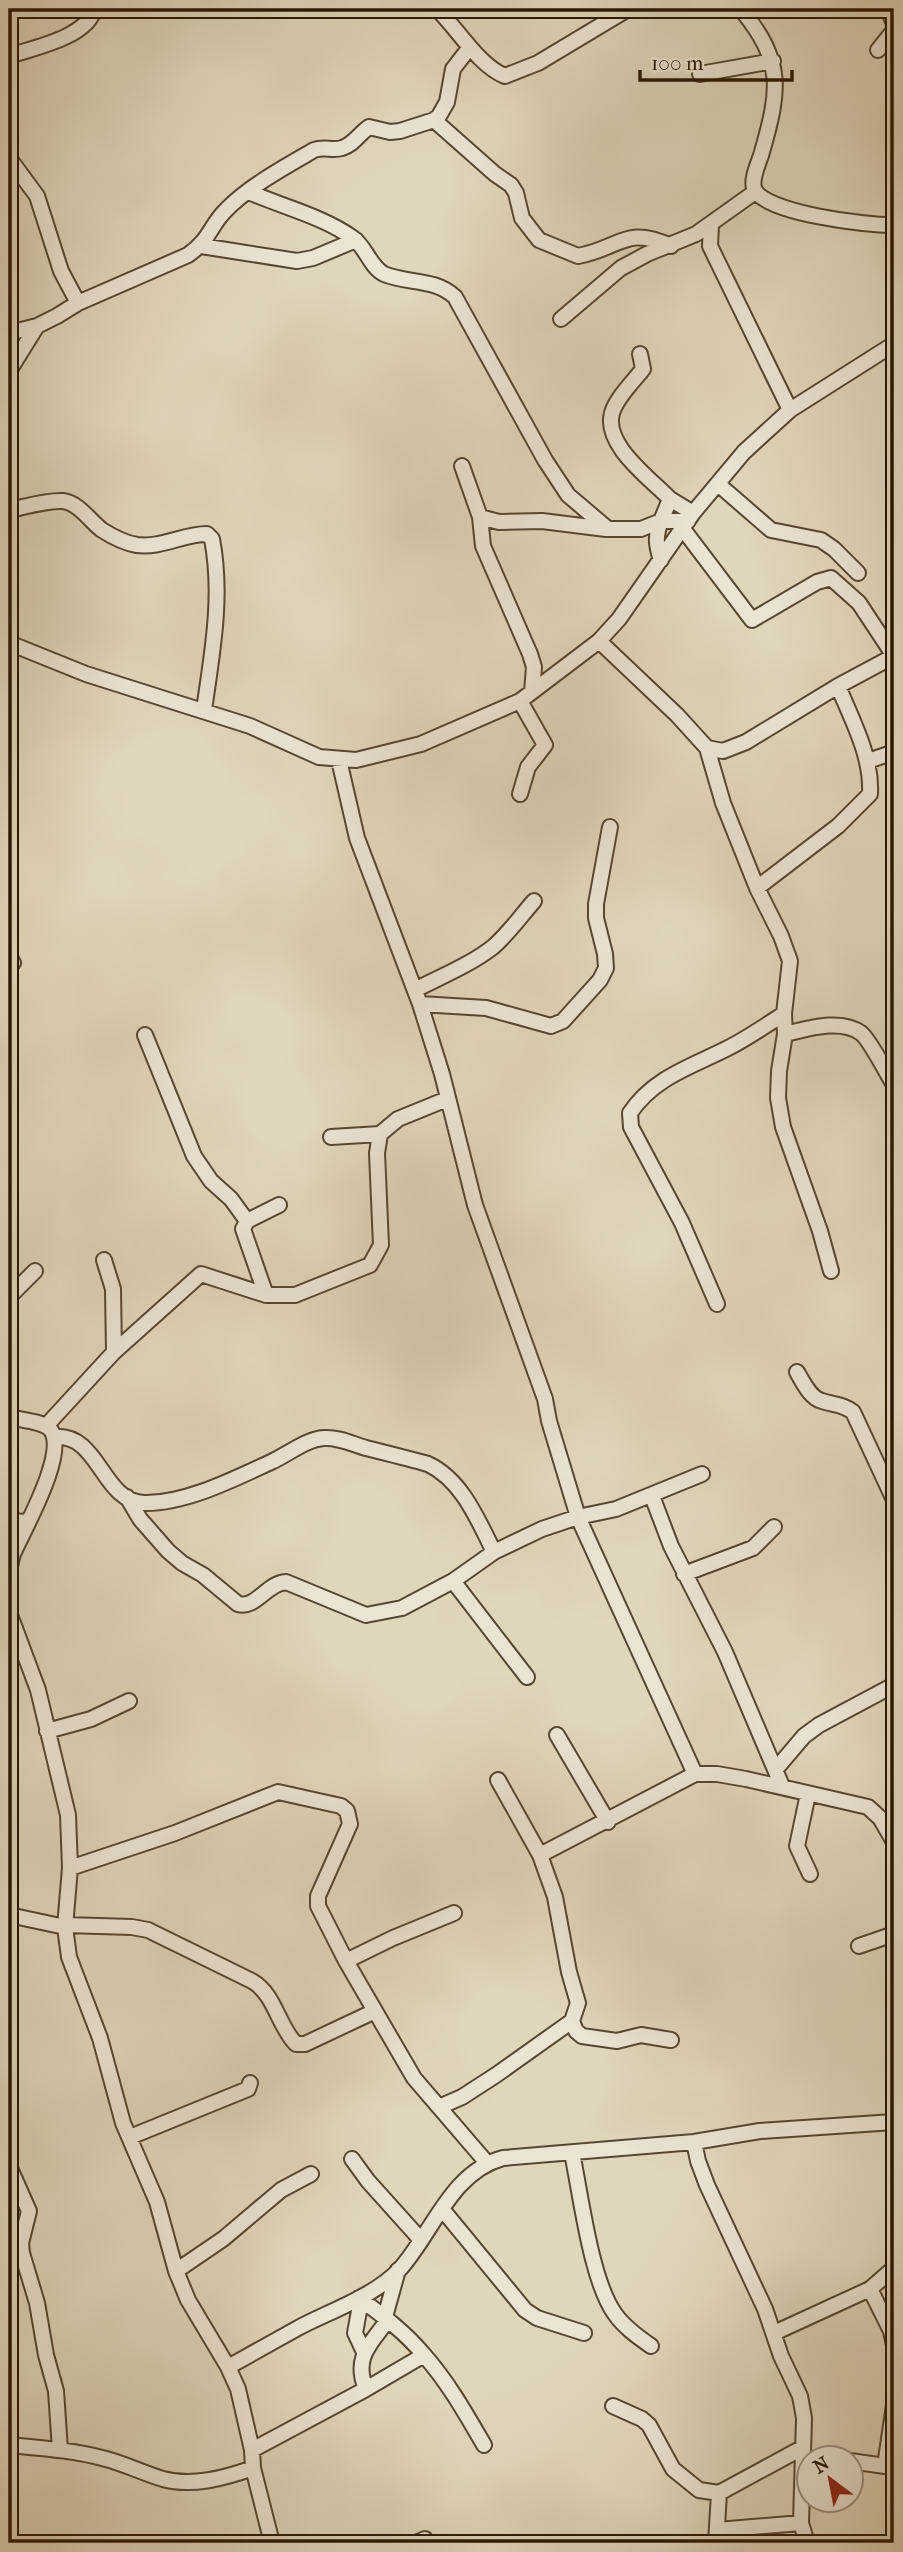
<svg xmlns="http://www.w3.org/2000/svg" width="903" height="2552" viewBox="0 0 903 2552" font-family="'IM FELL French Canon',serif">
<rect width="100%" height="100%" fill="#e0d6bc"/>
<filter id="stains"><feTurbulence type="fractalNoise" baseFrequency=".00286" numOctaves="4"/><feColorMatrix values="0 0 0 0 .2 0 0 0 0 .09 0 0 0 0 .02 0 0 0 .5 -.17"/></filter>
<radialGradient id="worn" r=".72"><stop offset=".6" stop-color="#630" stop-opacity="0"/><stop offset="1" stop-color="#630" stop-opacity=".3"/></radialGradient>
<g fill="none" stroke-linecap="round" stroke-linejoin="round">
<defs>
<path id="minor" d="M 437,9 C 457,28 479,66 505,76 L 538,63 L 628,9
M 741,9 C 784,62 780,89 762,152 C 759,163 751,178 754,188 C 761,213 870,226 894,225
M 888,9 L 894,24
M 878,50 L 894,30
M 9,56 C 33,48 88,37 94,9
M 700,74 L 773,61
M 434,120 L 495,174 L 511,185 L 516,193 L 522,218 L 539,240 L 578,256 C 621,248 625,225 671,246
M 9,158 L 37,196 L 61,271 L 78,303
M 249,192 C 283,207 322,216 353,238 C 366,247 370,267 384,274 C 408,284 435,278 455,297 L 545,460 L 568,495 L 608,529 L 641,529 L 661,521 L 670,499 L 693,513
M 711,225 L 710,246 L 790,410
M 201,246 L 297,261 L 313,258 L 356,240
M 561,319 L 621,268 L 647,254 L 696,234 L 755,192
M 9,333 L 37,326 L 57,316 L 78,303 L 188,255 C 211,239 210,225 227,209 C 251,185 285,167 314,150 C 324,146 332,151 342,148 C 353,145 360,133 369,127 L 390,132 L 400,131 L 434,120 L 439,116 L 447,102 L 453,69 L 470,47
M 640,354 L 643,369 C 633,382 617,397 612,413 C 603,445 651,479 670,499
M 9,371 L 37,326
M 462,466 L 480,517 L 499,522 L 542,521 L 606,529
M 718,484 L 771,530 L 821,540 L 834,549 L 858,573
M 9,510 C 25,507 46,500 63,501 C 79,503 90,521 102,530 C 113,537 124,543 137,545 C 162,548 183,534 207,534 L 212,539 C 223,596 212,654 204,710
M 480,517 L 483,546 L 530,654 L 534,667 L 532,692
M 683,529 L 752,620 L 817,582 L 831,578 L 859,603 L 894,656
M 661,560 C 656,545 655,536 661,521 L 688,521
M 599,641 L 677,715 L 707,748 L 723,751 L 746,742 L 838,686 L 894,656
M 9,643 L 86,674 L 250,726 L 319,757 L 356,760 L 421,744 L 520,701 L 599,641 L 619,619 L 693,513 L 744,452 L 790,410 L 894,344
M 520,701 L 545,745 L 528,767 L 520,794
M 707,748 L 723,803 L 757,888 L 781,936 L 790,961 L 784,1014 L 785,1034 L 779,1071 L 778,1098 L 783,1127 L 820,1231 L 831,1271
M 339,760 L 357,838 L 420,1004 L 442,1074 L 475,1205 L 545,1399 L 549,1421 L 578,1517 L 695,1774
M 868,761 L 894,752
M 757,888 L 838,826 L 870,794 C 872,756 852,720 838,686
M 9,956 L 13,963
M 415,990 C 440,977 470,965 493,947 C 509,933 521,916 534,901
M 420,1004 L 486,1008 L 551,1026 L 563,1021 L 600,980 L 606,968 L 605,954 L 596,918 L 596,904 L 610,827
M 785,1034 C 807,1029 840,1018 861,1033 C 870,1040 887,1074 894,1085
M 145,1035 L 194,1156 L 211,1181 L 231,1199 L 247,1221
M 331,1137 L 380,1134
M 104,1260 L 113,1289 L 114,1352
M 266,1295 L 243,1229 L 247,1221 L 279,1205
M 9,1297 L 35,1271
M 717,1304 L 682,1223 L 631,1127 L 630,1113 C 654,1077 693,1066 728,1048 C 748,1038 766,1025 784,1014
M 797,1372 C 803,1382 810,1398 822,1401 C 834,1405 843,1404 853,1412 L 894,1500
M 9,1417 C 20,1420 42,1421 50,1429 C 69,1451 24,1529 13,1554 L 9,1570
M 46,1426 L 114,1352 L 201,1274 L 266,1295 L 295,1295 L 370,1265 L 381,1245 L 377,1153 L 380,1134 L 398,1119 L 447,1099
M 54,1437 C 100,1433 101,1501 144,1503 C 185,1504 234,1479 271,1462 C 287,1455 306,1439 324,1438 C 339,1437 352,1444 366,1448 C 386,1453 407,1458 428,1464 C 462,1480 478,1520 494,1552
M 652,1496 L 671,1546 L 725,1652 L 782,1786
M 127,1497 L 140,1519 L 168,1551 L 182,1563 L 203,1575 L 238,1604 C 256,1609 267,1583 286,1582 L 366,1615 L 402,1608 L 453,1581 L 494,1552 L 542,1529 L 578,1517 L 616,1509 L 702,1474
M 9,1521 L 28,1522
M 684,1574 L 753,1548 L 774,1527
M 453,1581 L 527,1677
M 9,1606 L 10,1615 L 38,1690 L 68,1815 L 70,1868 L 65,1927 L 69,1957 L 100,2038 L 123,2123 L 157,2202 L 176,2271 L 188,2300 L 228,2367 L 238,2389 L 252,2450 L 253,2468 L 272,2543
M 47,1731 L 91,1719 L 129,1701
M 557,1735 L 608,1822
M 776,1769 L 804,1736 L 819,1725 L 894,1685
M 808,1794 L 797,1846 L 810,1874
M 540,1855 L 695,1774 L 717,1774 L 746,1779 L 868,1807 L 880,1818 L 894,1842
M 70,1868 L 175,1833 L 278,1792 L 341,1806 L 347,1811 L 350,1824 L 318,1896 L 318,1906 L 346,1961 L 414,2078 L 487,2163
M 9,1915 L 65,1927
M 65,1925 L 132,1927 L 148,1930 L 252,1981 C 275,1994 278,2026 296,2044 L 305,2044 L 375,2011
M 859,1946 L 894,1934
M 346,1961 L 393,1938 L 454,1913
M 572,2021 L 576,2031 L 582,2036 L 617,2041 L 641,2035 L 671,2040
M 439,2107 L 462,2097 L 496,2075 L 572,2021 L 578,2003 L 569,1972 L 555,1897 L 540,1855 L 498,1780
M 130,2137 L 248,2089 L 250,2083
M 694,2142 L 698,2161 L 707,2185 L 765,2309 L 781,2356 L 800,2396 L 804,2418 L 801,2523 L 807,2543
M 572,2153 C 581,2196 591,2281 615,2314 C 624,2327 638,2337 651,2346
M 352,2159 L 368,2181 L 421,2240
M 9,2166 L 29,2211 L 21,2243 L 22,2253 L 37,2303 L 46,2355 L 56,2391 L 60,2450
M 442,2209 L 525,2310 L 537,2318 L 584,2333
M 176,2271 L 223,2239 L 281,2190 L 311,2174
M 870,2289 L 891,2331 L 894,2345
M 359,2298 C 382,2315 405,2332 424,2355 C 448,2382 466,2414 484,2445
M 361,2300 L 355,2333 L 364,2352
M 385,2317 L 398,2270
M 774,2333 L 870,2289 L 894,2268
M 228,2367 C 251,2354 275,2341 298,2328 C 330,2311 375,2296 400,2269 C 433,2232 451,2172 503,2158 L 694,2142 L 760,2131 L 894,2122
M 366,2389 C 353,2358 370,2344 388,2320
M 613,2406 L 642,2419 L 649,2425 L 673,2469 L 699,2490 L 719,2493 L 802,2448
M 9,2445 C 41,2448 74,2450 106,2459 C 125,2464 143,2473 163,2479 C 192,2487 225,2478 253,2468
M 252,2450 L 366,2389 L 424,2355
M 850,2461 L 885,2466 L 894,2464
M 885,2466 L 894,2405
M 717,2530 L 801,2523
M 416,2543 L 425,2539
M 716,2543 L 719,2493"/>
</defs>
<use href="#minor" stroke="#564731" stroke-width="18"/>
<use href="#minor" stroke="#ebe4d3" stroke-width="14"/>
</g>
<rect width="903" height="2552" fill="none" stroke="#e0d6bc" stroke-width="35"/>
<rect x="10" y="10" width="882" height="2531" fill="none" stroke="#281703" stroke-width="3.5"/>
<rect x="18" y="18" width="868" height="2517" fill="none" stroke="#281703" stroke-width="2"/>
<g transform="translate(830 2479) rotate(328)"><circle r="33" fill="#ebe4d3" stroke="#9d9280" stroke-width="2"/>
<path d="M0-5L12 26L0 18L-12 26Z" fill="#8f2418"/>
<text y="-10" font-size="19" font-weight="bold" text-anchor="middle" fill="#281703">N</text>
</g>
<path d="M640 70v10h152v-10" fill="none" stroke="#281703" stroke-width="3.5"/>
<text x="651" y="70" font-size="21" fill="#281703" stroke="#ebe4d3" stroke-width="5" paint-order="stroke">100 m</text>
<rect width="100%" height="100%" filter="url(#stains)"/>
<rect width="100%" height="100%" fill="url(#worn)"/>
</svg>
